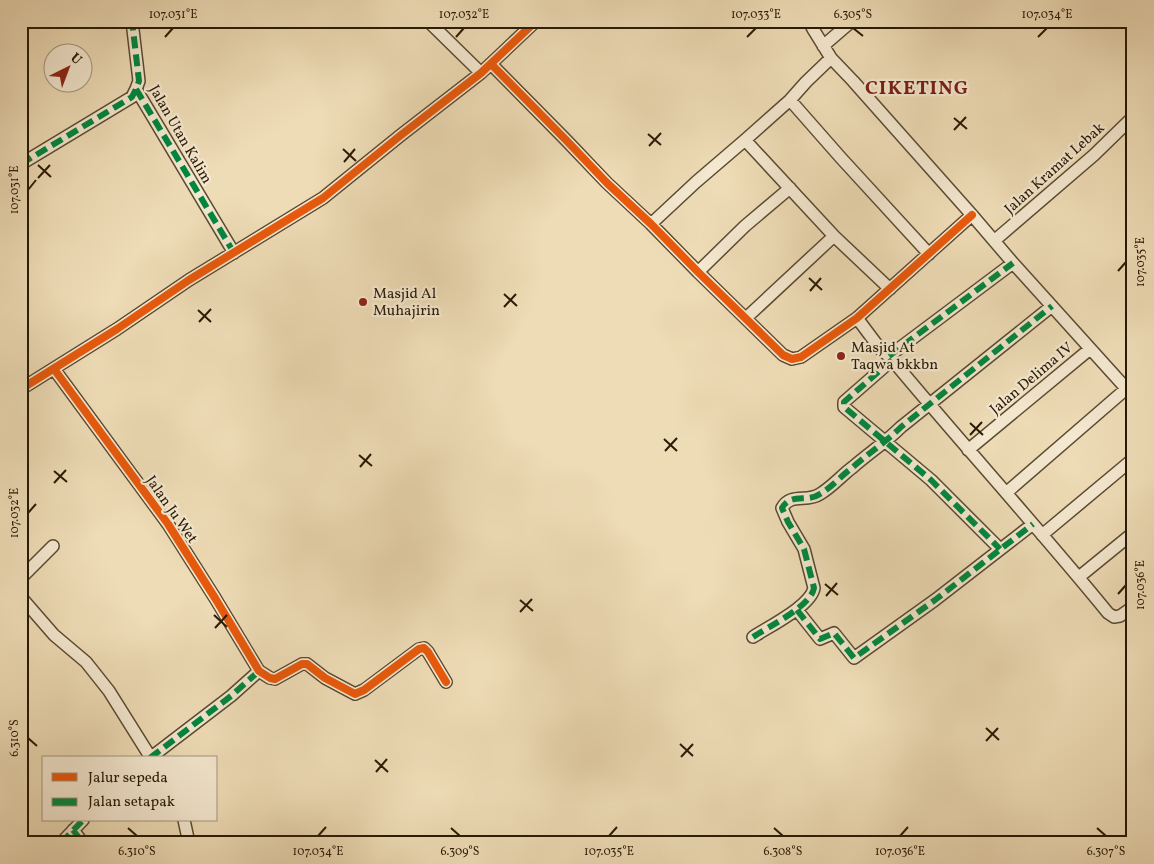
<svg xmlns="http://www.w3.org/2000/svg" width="1154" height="864" viewBox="0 0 1154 864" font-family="Vollkorn,serif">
<rect width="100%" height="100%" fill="#eedcb6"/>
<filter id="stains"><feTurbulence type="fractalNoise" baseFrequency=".004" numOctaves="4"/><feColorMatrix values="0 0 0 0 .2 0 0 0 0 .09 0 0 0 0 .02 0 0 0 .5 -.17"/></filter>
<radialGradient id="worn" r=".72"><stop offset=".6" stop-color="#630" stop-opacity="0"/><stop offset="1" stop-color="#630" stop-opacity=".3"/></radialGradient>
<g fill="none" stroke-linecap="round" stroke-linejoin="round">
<defs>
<path id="minor" d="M 426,21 L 430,23 L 481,73
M 809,21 L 813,29 L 831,58 L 853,81 L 972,215 L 1013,263 L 1133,396
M 823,46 L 852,21
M 491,64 L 566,140 L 607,183 L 651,224 L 698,272 L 783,355 L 792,359 L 801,357 L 857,318 L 972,215
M 136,89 L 234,253
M 790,100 L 841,158 L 929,254
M 745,140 L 834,236 L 890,289
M 21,164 L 132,97 L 136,89 L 139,81 L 132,21
M 651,224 L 696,182 L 745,140 L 790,100 L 806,82 L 831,58
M 994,241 L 1094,155 L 1133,117
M 698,272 L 745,226 L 790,188
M 746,318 L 834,236
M 857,318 L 881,350 L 889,356 C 961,443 1037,526 1108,613 L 1114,617 L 1120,616 L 1133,607
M 889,356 L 1013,263
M 892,360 L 844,402 L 844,407 L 931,480 L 1000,549
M 54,369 L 168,524 L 215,598 L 259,671 L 270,678 L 275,679 L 302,664 L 307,664 L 325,678 L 355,694 L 364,690 L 419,649 L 424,648 L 428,652 L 446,682
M 21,389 L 117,329 L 189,280 L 323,198 L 401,135 L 481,73 L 536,21
M 968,450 L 1090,349
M 1006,493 L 1126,389
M 1042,535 L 1133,459
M 1079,577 L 1133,533
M 21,578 L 53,546
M 21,597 L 54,635 L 86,662 L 109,691 L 151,758
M 797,610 L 820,639 L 834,633 L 854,658 L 935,600 L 1033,524
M 753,637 C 768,627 811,606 814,588 L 804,549 L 788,522 L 782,508 C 791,492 807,503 820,494 C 832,487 842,475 853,467 C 869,453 886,442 901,427 L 1052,306
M 150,758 L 231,696 L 259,671
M 184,820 L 189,843
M 73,830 L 83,843
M 61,843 L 83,820"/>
</defs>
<use href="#minor" stroke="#5a4a31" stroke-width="14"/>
<use href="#minor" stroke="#f4e8d0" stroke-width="11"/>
<path stroke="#00873e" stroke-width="6" stroke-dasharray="12 6" stroke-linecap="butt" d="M 430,23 L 433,21
M 136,89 L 234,253
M 21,164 L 132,97 L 136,89 L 139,81 L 132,21
M 889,356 L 1013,263
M 892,360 L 844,402 L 844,407 L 931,480 L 1000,549
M 797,610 L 820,639 L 834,633 L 854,658 L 935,600 L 1033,524
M 753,637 C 768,627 811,606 814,588 L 804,549 L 788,522 L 782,508 C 791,492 807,503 820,494 C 832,487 842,475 853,467 C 869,453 886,442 901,427 L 1052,306
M 150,758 L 231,696 L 259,671
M 73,830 L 83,843
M 61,843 L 83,820"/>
<defs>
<path id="cycleway" d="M 491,64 L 566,140 L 607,183 L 651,224 L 698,272 L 783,355 L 792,359 L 801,357 L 857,318 L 972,215
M 54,369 L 168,524 L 215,598 L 259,671 L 270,678 L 275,679 L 302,664 L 307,664 L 325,678 L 355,694 L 364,690 L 419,649 L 424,648 L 428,652 L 446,682
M 21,389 L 117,329 L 189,280 L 323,198 L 401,135 L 481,73 L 536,21"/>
</defs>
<use href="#cycleway" stroke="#f4e8d0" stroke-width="11"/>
<use href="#cycleway" stroke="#e8590c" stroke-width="8"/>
</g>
<path fill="none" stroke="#281a05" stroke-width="2" d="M 853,28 L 863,36M 165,37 L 173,28M 456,37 L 464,28M 747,37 L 756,28M 1038,37 L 1047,28M 954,118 L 967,129M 954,130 L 966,117M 648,134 L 661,145M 649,146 L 661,133M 343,149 L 356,161M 344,162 L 355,149M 38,165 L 51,177M 38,178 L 50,165M 28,190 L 36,180M 1118,271 L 1126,262M 809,278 L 822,290M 810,291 L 821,278M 504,294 L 517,306M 504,307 L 516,294M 198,310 L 211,322M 199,322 L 211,309M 970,423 L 983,435M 970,435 L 982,422M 664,439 L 677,451M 665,451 L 677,438M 359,455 L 372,466M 360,467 L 371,454M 54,471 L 67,482M 54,483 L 66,470M 28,513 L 36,504M 825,584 L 838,595M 1118,594 L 1126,585M 826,596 L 837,583M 520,600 L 533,611M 520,612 L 532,599M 214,615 L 227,627M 215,628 L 227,615M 986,728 L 999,740M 28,738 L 37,746M 986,741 L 998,728M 680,744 L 693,756M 681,757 L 693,744M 375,760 L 388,772M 376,772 L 387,759M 128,828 L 137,836M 451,828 L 460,836M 774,828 L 783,836M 1097,828 L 1106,836M 318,836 L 326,827M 609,836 L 617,827M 900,836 L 908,827"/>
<g fill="#8f2418" stroke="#f4e8d0" stroke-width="2">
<circle cx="363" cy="302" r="5"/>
<circle cx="841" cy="356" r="5"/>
</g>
<g text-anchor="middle" stroke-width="4.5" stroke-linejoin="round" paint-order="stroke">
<g font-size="15" fill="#281a05" stroke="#f4e8d0">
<text transform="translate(181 134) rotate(60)" y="5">Jalan Utan Kalim</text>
<text transform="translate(1054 168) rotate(-42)" y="5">Jalan Kramat Lebak</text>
<text transform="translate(1031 378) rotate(-40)" y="5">Jalan Delima IV</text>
<text transform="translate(172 509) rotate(55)" y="5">Jalan Ju Wet</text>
</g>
<g font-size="15" fill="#281a05" stroke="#f4e8d0" text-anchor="start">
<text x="373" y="298">Masjid Al<tspan x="373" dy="17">Muhajirin</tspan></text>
<text x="851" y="352">Masjid At<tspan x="851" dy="17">Taqwa bkkbn</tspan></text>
</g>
<g font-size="20" font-weight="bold" letter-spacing="1" fill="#7a1f14" stroke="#f4e8d0">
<text x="917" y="94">CIKETING</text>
</g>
</g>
<rect width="1154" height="864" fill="none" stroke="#eedcb6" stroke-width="55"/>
<rect x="42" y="756" width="175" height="65" fill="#f4e8d0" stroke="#a2967f"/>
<rect x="52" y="773" width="25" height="8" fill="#e8590c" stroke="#a2967f"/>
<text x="88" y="782" font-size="15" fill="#281a05">Jalur sepeda</text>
<rect x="52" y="798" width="25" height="8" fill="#00873e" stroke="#a2967f"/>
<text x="88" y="806" font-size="15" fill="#281a05">Jalan setapak</text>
<g transform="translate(68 68) rotate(42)"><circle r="24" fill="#f4e8d0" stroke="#a2967f"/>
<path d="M0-4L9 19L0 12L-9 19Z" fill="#8f2418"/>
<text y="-8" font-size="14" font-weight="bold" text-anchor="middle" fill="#281a05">U</text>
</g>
<rect x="28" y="28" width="1098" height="808" fill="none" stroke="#281a05" stroke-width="2"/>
<g font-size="12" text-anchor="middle" fill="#281a05">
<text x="173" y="18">107.031°E</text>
<text x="464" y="18">107.032°E</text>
<text x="756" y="18">107.033°E</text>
<text x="853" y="18">6.305°S</text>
<text x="1047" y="18">107.034°E</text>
<text transform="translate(14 190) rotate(-90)" y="4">107.031°E</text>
<text transform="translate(1140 262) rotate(-90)" y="4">107.035°E</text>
<text transform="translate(14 513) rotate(-90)" y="4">107.032°E</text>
<text transform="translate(1140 585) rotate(-90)" y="4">107.036°E</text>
<text transform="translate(14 738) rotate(-90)" y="4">6.310°S</text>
<text x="137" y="855">6.310°S</text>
<text x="318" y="855">107.034°E</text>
<text x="460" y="855">6.309°S</text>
<text x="609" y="855">107.035°E</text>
<text x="783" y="855">6.308°S</text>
<text x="900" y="855">107.036°E</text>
<text x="1106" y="855">6.307°S</text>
</g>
<rect width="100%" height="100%" filter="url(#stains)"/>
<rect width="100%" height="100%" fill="url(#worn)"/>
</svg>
